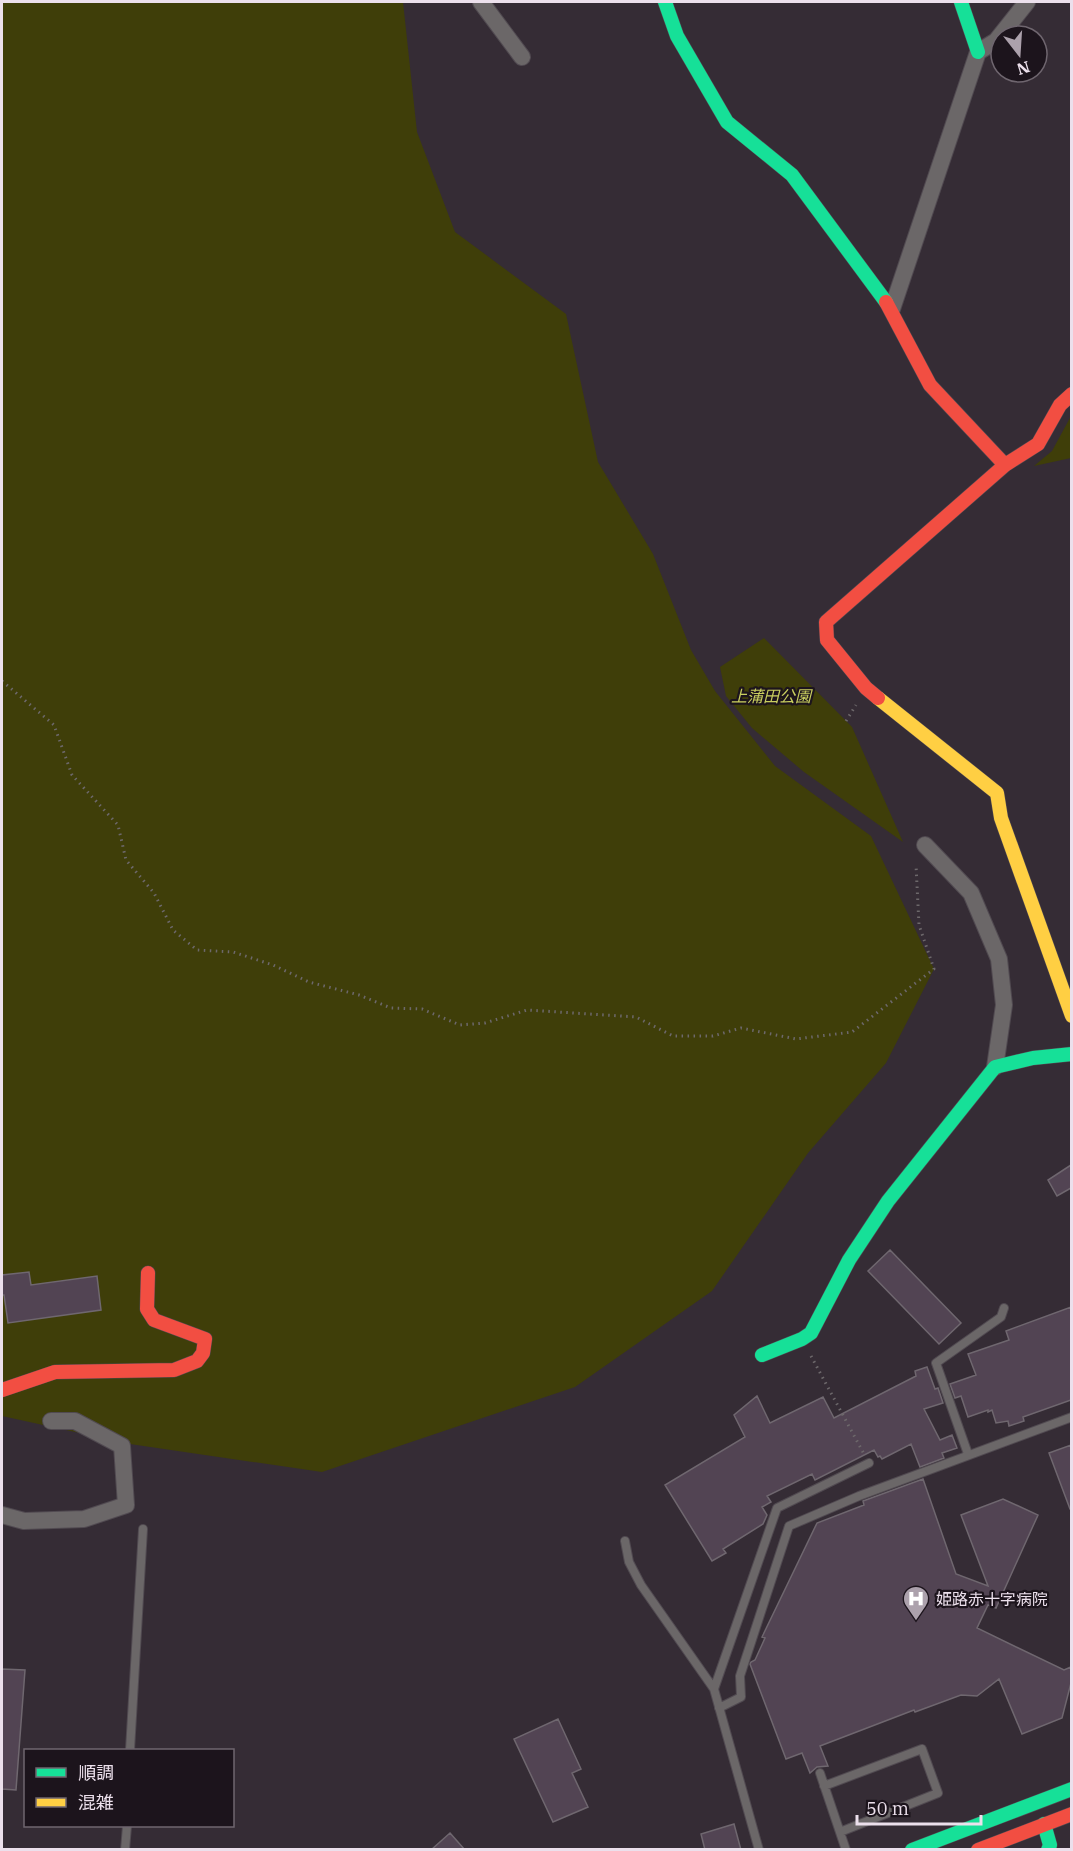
<svg xmlns="http://www.w3.org/2000/svg" width="1073" height="1851" viewBox="0 0 1073 1851" font-family="'IBM Plex Serif','Noto Sans JP',serif">
<rect width="100%" height="100%" fill="#352c35"/>
<path fill="#3f3e09" d="M 2,2 L 403,2 L 417,132 L 455,232 L 566,314 L 598,462 L 653,554 L 691,650 L 715,691 L 775,766 L 871,836 L 934,969 L 886,1063 L 808,1153 L 712,1291 L 575,1387 L 322,1472 L 130,1444 L 2,1416 Z
M 1071,416 L 1071,458 L 1034,466 L 1052,451 Z
M 764,638 L 852,727 L 903,842 L 804,772 L 752,728 L 726,696 L 720,667 Z"/>
<path fill="#524453" stroke="#6f676f" stroke-width="1.5" d="M 1071,1165 L 1071,1188 L 1057,1196 L 1048,1180 Z
M 890,1250 L 961,1323 L 939,1344 L 868,1271 Z
M 29,1272 L 31,1285 L 97,1276 L 101,1310 L 8,1323 L 4,1295 L 2,1295 L 2,1275 Z
M 1071,1307 L 1071,1400 L 1023,1417 L 1024,1421 L 1009,1426 L 1008,1421 L 996,1423 L 992,1410 L 988,1412 L 988,1410 L 968,1417 L 961,1396 L 955,1398 L 950,1384 L 976,1375 L 968,1354 L 1009,1340 L 1006,1331 Z
M 927,1367 L 935,1389 L 938,1388 L 943,1403 L 924,1409 L 940,1440 L 952,1435 L 957,1448 L 942,1453 L 944,1458 L 920,1467 L 911,1444 L 882,1459 L 880,1456 L 878,1457 L 874,1450 L 815,1480 L 812,1474 L 767,1496 L 771,1502 L 762,1507 L 767,1515 L 763,1524 L 723,1549 L 726,1553 L 712,1561 L 665,1485 L 745,1437 L 734,1415 L 757,1396 L 770,1423 L 823,1397 L 834,1418 L 916,1376 L 915,1371 Z
M 1071,1445 L 1071,1509 L 1070,1509 L 1049,1453 Z
M 923,1479 L 956,1574 L 988,1586 L 961,1515 L 1003,1499 L 1038,1515 L 996,1608 L 988,1605 L 977,1628 L 1064,1670 L 1071,1667 L 1071,1683 L 1062,1718 L 1022,1734 L 999,1679 L 977,1696 L 961,1695 L 915,1712 L 914,1710 L 820,1746 L 828,1766 L 817,1767 L 810,1773 L 802,1753 L 786,1759 L 750,1664 L 751,1662 L 755,1660 L 765,1638 L 762,1637 L 817,1523 L 864,1505 L 863,1501 Z
M 2,1669 L 25,1670 L 16,1790 L 2,1789 Z
M 558,1719 L 581,1769 L 572,1773 L 588,1807 L 553,1822 L 514,1739 Z
M 734,1824 L 741,1850 L 705,1850 L 701,1834 Z
M 450,1833 L 465,1850 L 431,1850 Z"/>
<g fill="none" stroke-linecap="round" stroke-linejoin="round">
<defs>
<path id="lane" d="M 968,1454 L 936,1363 L 1001,1317 L 1004,1308
M 625,1541 L 629,1562 L 641,1585 L 714,1689 L 759,1850
M 714,1689 L 777,1508 L 869,1463
M 719,1708 L 741,1697 L 740,1676 L 789,1526 L 859,1496 L 1072,1417
M 130,1750 L 143,1529
M 820,1773 L 846,1850
M 824,1786 L 922,1749 L 938,1793 L 840,1832
M 125,1850 L 127,1826"/>
<path id="street" d="M 481,2 L 522,57
M 892,309 L 978,52 L 996,41 L 1027,2
M 925,845 L 971,893 L 999,959 L 1004,1005 L 995,1067
M 2,1515 L 24,1521 L 84,1519 L 126,1505 L 122,1446 L 75,1421 L 51,1421"/>
<path id="fast" d="M 665,2 L 677,36 L 727,122 L 792,175 L 886,302
M 961,2 L 978,52
M 762,1355 L 802,1339 L 811,1333 L 849,1260 L 888,1201 L 995,1067 L 1033,1058 L 1072,1054
M 1044,1824 L 1050,1845 L 1048,1850
M 912,1850 L 1072,1789"/>
<path id="slow" d="M 878,698 L 997,793 L 1001,818 L 1072,1016"/>
<path id="jam" d="M 886,302 L 930,385 L 1005,465
M 878,698 L 866,688 L 827,640 L 826,622 L 1005,465 L 1038,444 L 1060,405 L 1072,394
M 2,1390 L 55,1372 L 174,1370 L 197,1361 L 203,1353 L 205,1339 L 154,1320 L 147,1309 L 148,1273
M 978,1850 L 1072,1814"/>
</defs>
<use href="#lane" stroke="#514a51" stroke-width="10"/>
<use href="#street" stroke="#514a51" stroke-width="18"/>
<use href="#fast" stroke="#514a51" stroke-width="15"/>
<use href="#slow" stroke="#514a51" stroke-width="15"/>
<use href="#jam" stroke="#514a51" stroke-width="15"/>
<path stroke="#6d686b" stroke-width="3" stroke-dasharray="1.5 4.5" stroke-linecap="butt" d="M 2,681 L 54,725 L 72,775 L 118,825 L 126,860 L 154,893 L 173,930 L 197,950 L 233,952 L 273,965 L 309,982 L 359,995 L 391,1008 L 422,1009 L 460,1025 L 485,1023 L 527,1010 L 636,1017 L 673,1036 L 713,1036 L 741,1028 L 796,1039 L 852,1032 L 934,969 L 919,925 L 916,865
M 846,721 L 856,705
M 811,1356 L 864,1454"/>
<use href="#lane" stroke="#6b6768" stroke-width="8"/>
<use href="#street" stroke="#6b6768" stroke-width="16"/>
<use href="#fast" stroke="#16e098" stroke-width="14"/>
<use href="#slow" stroke="#ffcf43" stroke-width="14"/>
<use href="#jam" stroke="#f24e42" stroke-width="14"/>
</g>
<defs>
<symbol id="hospital-pin" viewBox="-11 -11 22 30"><path d="M0 17L-7.5 6A9.5 9.5 0 1 1 7.5 6Z" fill="#aca1ac" stroke="#1c141c"/><path d="M-5-5h3v3.5h4V-5h3V5h-3V1.5h-4V5h-3Z" fill="#fff"/></symbol>
</defs>
<g fill-rule="evenodd">
<use href="#hospital-pin" x="901" y="1584" width="30" height="40"/>
</g>
<g text-anchor="middle" stroke-width="4.5" stroke-linejoin="round" paint-order="stroke">
<g font-size="16" font-style="italic" fill="#c9ce5f" stroke="#1c141c">
<text x="771" y="702">上蒲田公園</text>
</g>
<g font-size="16" fill="#ece0ec" stroke="#1c141c" text-anchor="start">
<text x="936" y="1605">姫路赤十字病院</text>
</g>
</g>
<rect width="1073" height="1851" fill="none" stroke="#ece0ec" stroke-width="6"/>
<rect x="24" y="1749" width="210" height="78" fill="#1c141c" stroke="#6f666f" stroke-width="1.5"/>
<rect x="36" y="1768" width="30" height="9" fill="#16e098" stroke="#6f666f" stroke-width="1.5"/>
<text x="78" y="1779" font-size="18" fill="#ece0ec">順調</text>
<rect x="36" y="1798" width="30" height="9" fill="#ffcf43" stroke="#6f666f" stroke-width="1.5"/>
<text x="78" y="1809" font-size="18" fill="#ece0ec">混雑</text>
<g transform="translate(1019 54) rotate(163)"><circle r="28" fill="#1c141c" stroke="#6f666f" stroke-width="1.5"/>
<path d="M0-4.5L10 22L0 15L-10 22Z" fill="#aca1ac"/>
<text y="-9" font-size="16" font-weight="bold" text-anchor="middle" fill="#ece0ec">N</text>
</g>
<path d="M857 1815v9h124v-9" fill="none" stroke="#ece0ec" stroke-width="3"/>
<text x="866" y="1815" font-size="18" fill="#ece0ec" stroke="#1c141c" stroke-width="4.5" paint-order="stroke">50 m</text>
</svg>
